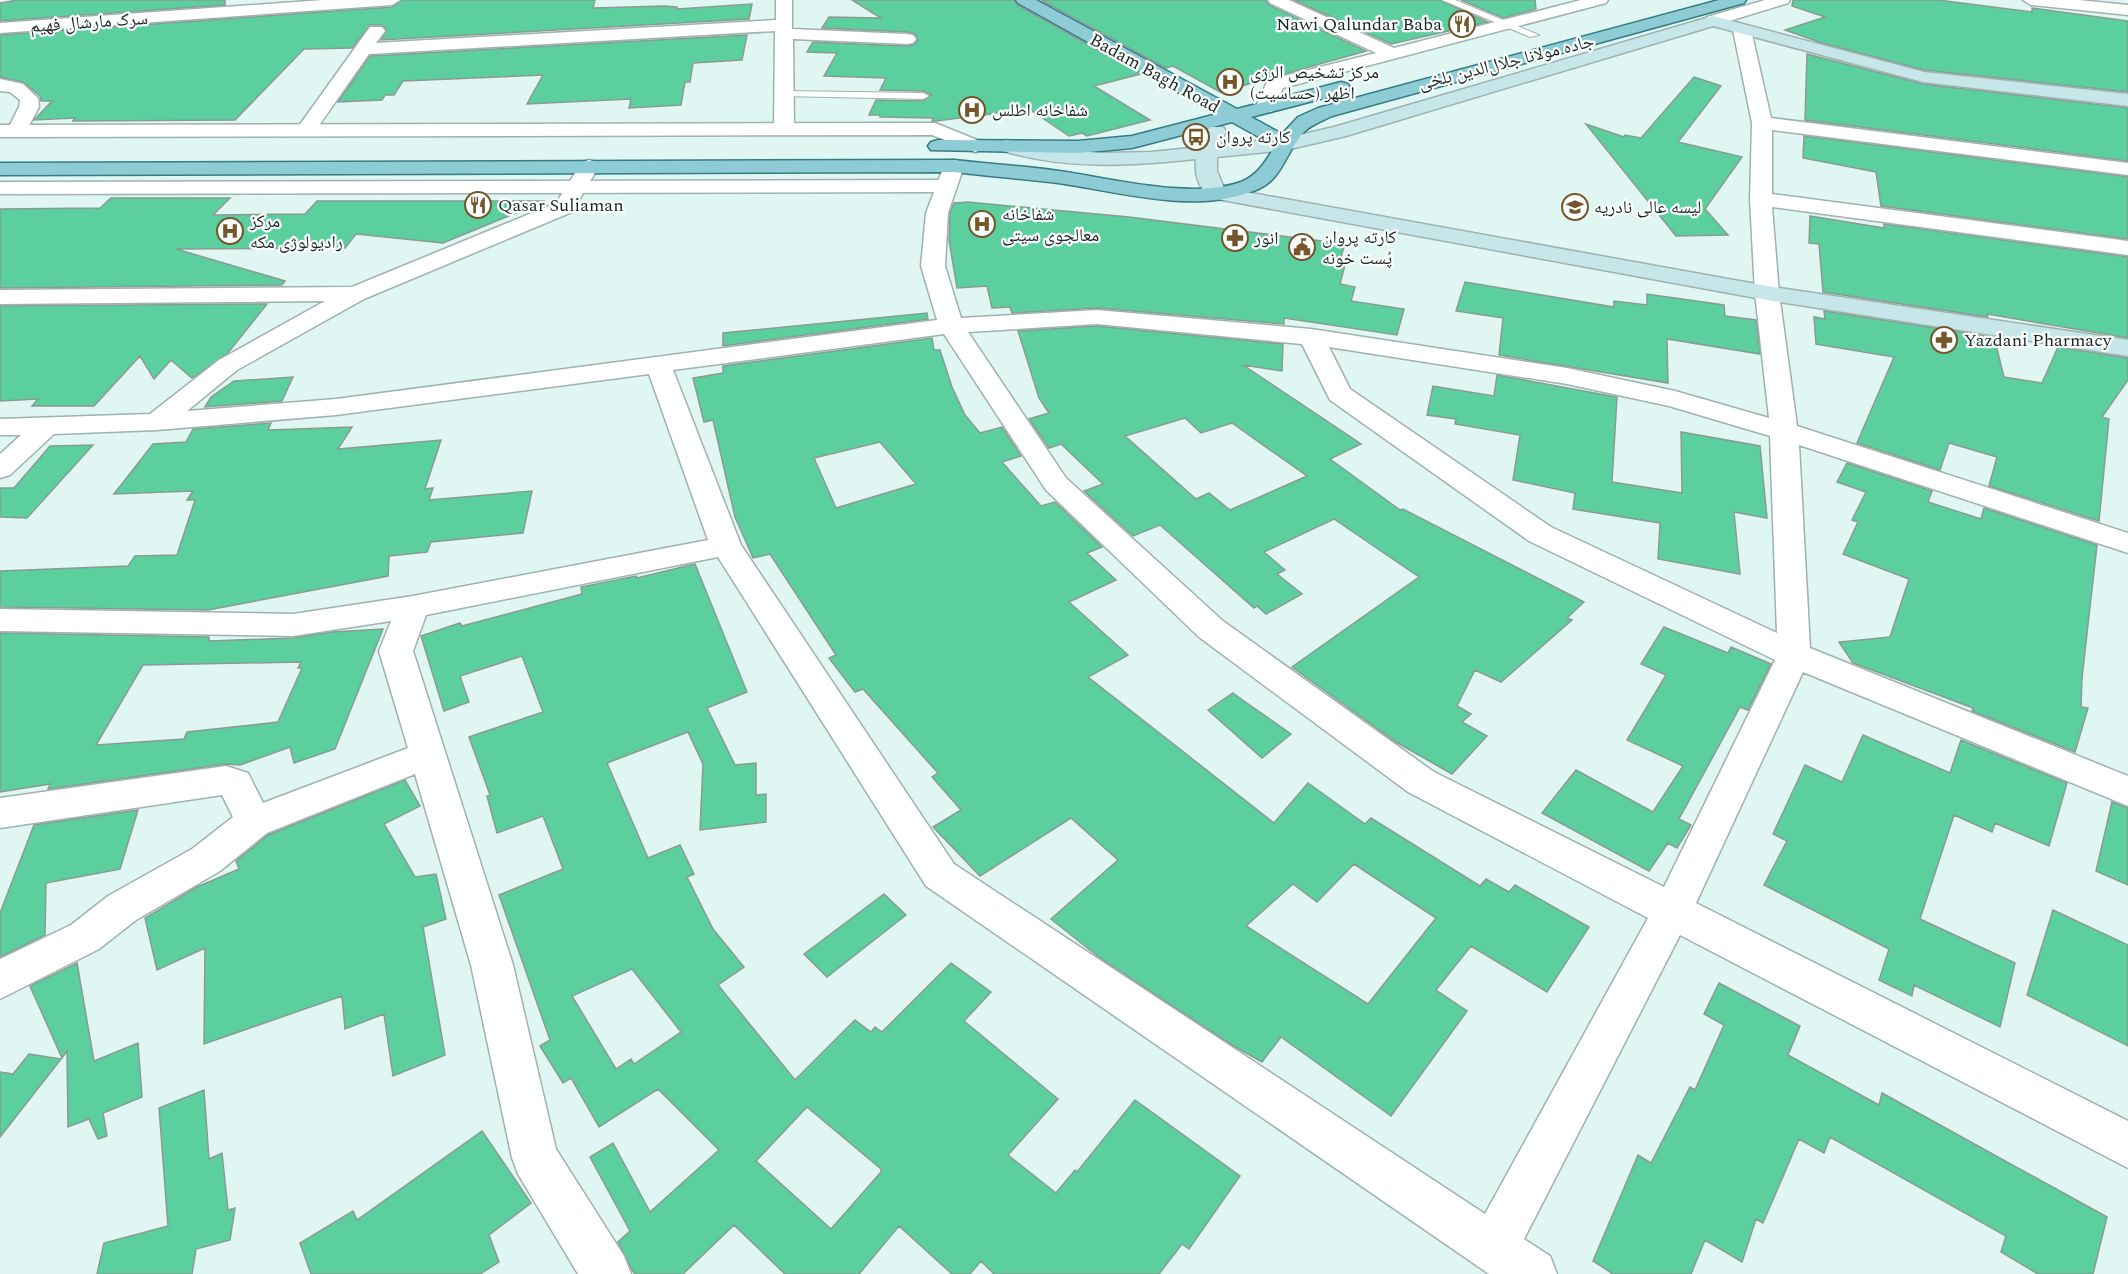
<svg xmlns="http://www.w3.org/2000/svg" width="2128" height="1274" viewBox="0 0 2128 1274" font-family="Spectral,'Noto Naskh Arabic',serif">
<rect width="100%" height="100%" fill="#e0f6f2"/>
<path fill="#5bcf9e" stroke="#8a9b92" stroke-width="1.5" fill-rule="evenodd" d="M 18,0 L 225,0 L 225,5 L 0,21 L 0,3 Z
M 402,0 L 595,0 L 593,8 L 664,6 L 677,7 L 677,9 L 752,4 L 749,19 L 381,40 L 387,30 L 382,25 L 370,25 L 352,48 L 304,49 L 235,120 L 73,121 L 75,118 L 34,120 L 52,101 L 41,101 L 40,96 L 23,82 L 0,77 L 0,35 L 392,7 Z
M 852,0 L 1014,0 L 1017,5 L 1141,74 L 1094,86 L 1150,120 L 1087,136 L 1082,133 L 1069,136 L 1029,109 L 936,121 L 932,121 L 933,118 L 880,117 L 880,115 L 869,115 L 876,100 L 923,101 L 931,95 L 923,91 L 880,90 L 886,78 L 824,76 L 837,53 L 807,52 L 813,42 L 907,46 L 913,45 L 918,40 L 915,34 L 907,32 L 822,28 L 829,17 L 881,18 Z
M 1041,0 L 1266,0 L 1269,5 L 1366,51 L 1220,92 L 1173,66 L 1166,68 Z
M 1294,0 L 1440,0 L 1488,22 L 1391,44 Z
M 1461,0 L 1535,0 L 1536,9 L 1503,18 Z
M 1793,0 L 1938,0 L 2032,12 L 2032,8 L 2128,21 L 2128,92 L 1924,70 L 1822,43 L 1785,30 L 1825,17 L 1792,6 Z
M 747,35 L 742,60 L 693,63 L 690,82 L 685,82 L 681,105 L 629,108 L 631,99 L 527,104 L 543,75 L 403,81 L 394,95 L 385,95 L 382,100 L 338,102 L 370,56 Z
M 1807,54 L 1923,84 L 2128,108 L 2128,161 L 1805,120 Z
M 1694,77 L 1721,86 L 1678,142 L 1742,157 L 1705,209 L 1728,235 L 1676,236 L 1586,124 L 1624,137 L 1625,135 L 1641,138 Z
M 1804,136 L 2128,177 L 2128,239 L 1881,206 L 1876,172 L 1803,158 Z
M 111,198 L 230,198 L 213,215 L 305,214 L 317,201 L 545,201 L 443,243 L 356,234 L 345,248 L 176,249 L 285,281 L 282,285 L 0,288 L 0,209 L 100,208 Z
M 968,202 L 1129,217 L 1345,244 L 1340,260 L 1346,261 L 1340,284 L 1355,287 L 1351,301 L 1404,309 L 1397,335 L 1284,318 L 1284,324 L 1097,308 L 1012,313 L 1010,307 L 992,308 L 987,286 L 957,288 L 949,240 L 950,213 L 954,203 Z
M 1810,216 L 1884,228 L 1884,224 L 2128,257 L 2128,338 L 1987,314 L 1988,317 L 1823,292 L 1819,244 L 1809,243 Z
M 1465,282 L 1614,307 L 1614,301 L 1647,305 L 1647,294 L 1724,305 L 1725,316 L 1756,320 L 1760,354 L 1667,339 L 1668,383 L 1499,355 L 1503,318 L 1456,311 Z
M 267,304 L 228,353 L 192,378 L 171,360 L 154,379 L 140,356 L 94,406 L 32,406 L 38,399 L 0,401 L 0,306 Z
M 1824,311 L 1994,337 L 2004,377 L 2042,383 L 2058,347 L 2128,358 L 2128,380 L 2102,417 L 2109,419 L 2099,521 L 1989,486 L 1997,457 L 1949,443 L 1940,470 L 1857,443 L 1894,357 L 1816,344 L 1814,317 L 1825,319 Z
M 927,313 L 928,319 L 723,346 L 723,333 Z
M 1097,326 L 1283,344 L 1282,371 L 1243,365 L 1361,444 L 1330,459 L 1400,510 L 1403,509 L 1584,602 L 1567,618 L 1572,620 L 1501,682 L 1475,670 L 1457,706 L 1471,714 L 1462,722 L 1487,736 L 1452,774 L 1396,742 L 1292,667 L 1419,577 L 1334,519 L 1264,552 L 1285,570 L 1277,574 L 1302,594 L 1266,614 L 1257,606 L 1254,608 L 1160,525 L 1133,536 L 1084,491 L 1103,484 L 1061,444 L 1049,448 L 1029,419 L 1049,413 L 1039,398 L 1018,331 ZM 1185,418 L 1201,433 L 1232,423 L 1307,476 L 1230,510 L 1209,493 L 1196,499 L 1125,436 Z
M 932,338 L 934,350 L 940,350 L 952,387 L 965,415 L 980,433 L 1002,427 L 1021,456 L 1002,462 L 1041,506 L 1055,502 L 1102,547 L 1087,553 L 1116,580 L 1069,602 L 1128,655 L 1088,677 L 1274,823 L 1308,783 L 1365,824 L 1371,818 L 1480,886 L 1486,879 L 1509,892 L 1515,885 L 1589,927 L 1547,992 L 1471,946 L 1436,990 L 1467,1011 L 1391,1116 L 1281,1037 L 1262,1062 L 1232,1045 L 1100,958 L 1051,919 L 1118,860 L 1071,818 L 980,876 L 933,827 L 961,810 L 932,777 L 938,773 L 863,689 L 855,692 L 829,658 L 836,655 L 770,554 L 753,558 L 735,517 L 713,420 L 704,422 L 693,378 L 723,373 L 723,366 ZM 880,442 L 916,484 L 836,508 L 814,458 ZM 1354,864 L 1436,918 L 1368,1004 L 1246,926 L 1293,884 L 1317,902 Z
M 1497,375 L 1617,397 L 1612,482 L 1682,493 L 1681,432 L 1760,446 L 1767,518 L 1734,512 L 1740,574 L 1658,559 L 1660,523 L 1573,509 L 1575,493 L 1513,480 L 1520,435 L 1455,424 L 1456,419 L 1427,415 L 1433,386 L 1494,396 Z
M 293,377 L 282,401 L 205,407 L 211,397 L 234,381 Z
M 271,423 L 268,430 L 352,427 L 338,449 L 441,440 L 425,489 L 433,488 L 429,500 L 532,491 L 523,533 L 431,542 L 427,552 L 389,556 L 388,576 L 208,610 L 0,607 L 0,571 L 128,566 L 135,556 L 177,555 L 195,500 L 187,500 L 193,491 L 114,494 L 153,444 L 186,442 L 193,429 Z
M 93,445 L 27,518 L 0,517 L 0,488 L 14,488 L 50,446 Z
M 1847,463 L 1932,491 L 1928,502 L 1981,519 L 1984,508 L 2097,545 L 2082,678 L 2081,707 L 2088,708 L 2075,752 L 1972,711 L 1973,708 L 1853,663 L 1839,642 L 1890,637 L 1909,579 L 1843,554 L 1858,522 L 1852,520 L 1866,492 L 1837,482 Z
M 695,564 L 747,692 L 707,708 L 735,765 L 756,763 L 756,795 L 766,794 L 766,822 L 700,830 L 703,764 L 688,732 L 607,763 L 648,858 L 680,845 L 694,874 L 687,877 L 713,929 L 744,967 L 718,985 L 795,1080 L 855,1020 L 871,1032 L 875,1027 L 882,1032 L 951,963 L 991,992 L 964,1021 L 1058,1099 L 1008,1155 L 1056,1193 L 1075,1170 L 1077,1172 L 1135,1100 L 1240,1176 L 1189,1249 L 1182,1244 L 1159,1274 L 994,1274 L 981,1261 L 970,1274 L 952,1274 L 899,1226 L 859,1274 L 785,1274 L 734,1225 L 683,1274 L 635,1274 L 632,1270 L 618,1242 L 630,1231 L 590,1157 L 613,1143 L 650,1212 L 719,1150 L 658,1089 L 599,1127 L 571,1078 L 563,1083 L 540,1046 L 550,1040 L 499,895 L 563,869 L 543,816 L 497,833 L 487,796 L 490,795 L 469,737 L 543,712 L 522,656 L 460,676 L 469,702 L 444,711 L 421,636 L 460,623 L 462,626 L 582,594 L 581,587 L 636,576 L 637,578 ZM 632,969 L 681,1032 L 634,1064 L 631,1059 L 616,1069 L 572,996 ZM 807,1107 L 881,1169 L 881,1172 L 831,1229 L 756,1161 Z
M 1664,627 L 1728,653 L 1731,647 L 1771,664 L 1748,710 L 1740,707 L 1679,819 L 1691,825 L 1677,848 L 1668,843 L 1649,871 L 1542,813 L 1576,770 L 1653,812 L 1683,766 L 1627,740 L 1666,675 L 1641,664 Z
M 383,629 L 335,749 L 294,763 L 290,747 L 240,765 L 226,764 L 48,789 L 50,784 L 0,792 L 0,633 L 209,637 L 209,641 L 293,638 L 332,632 ZM 301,662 L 298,668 L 302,668 L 278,722 L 187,732 L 184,739 L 96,745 L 143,665 Z
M 1233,693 L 1244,701 L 1291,734 L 1262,758 L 1208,710 Z
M 1863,735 L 1950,773 L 1961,740 L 2067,783 L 2049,846 L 1995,823 L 1992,832 L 1954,815 L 1920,919 L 2015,963 L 2000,1027 L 1914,985 L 1912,996 L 1879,980 L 1889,949 L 1764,885 L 1787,841 L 1773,834 L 1805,765 L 1842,782 Z
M 405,780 L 420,806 L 384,824 L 415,877 L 436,874 L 446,919 L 423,927 L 445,1055 L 393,1076 L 384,1014 L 345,1029 L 342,996 L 204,1044 L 205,948 L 157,970 L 145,918 L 197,887 L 239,869 L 236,861 L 268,835 Z
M 2112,802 L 2128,808 L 2128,885 L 2096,871 Z
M 138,810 L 120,869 L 46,883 L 45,935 L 0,957 L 0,913 L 34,825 Z
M 884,894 L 906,915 L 827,977 L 804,954 Z
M 2053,910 L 2128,945 L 2128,1046 L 2027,995 Z
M 77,963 L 94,1061 L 138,1043 L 142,1097 L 103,1113 L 107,1136 L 98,1139 L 89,1119 L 68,1127 L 67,1051 L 62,1058 L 30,986 Z
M 1719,983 L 1800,1026 L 1788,1055 L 1879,1105 L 1882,1093 L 2107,1217 L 2093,1274 L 2038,1274 L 2001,1252 L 2006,1236 L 1830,1137 L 1824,1153 L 1799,1139 L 1763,1223 L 1756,1219 L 1742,1262 L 1705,1240 L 1691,1274 L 1613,1274 L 1593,1261 L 1638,1155 L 1651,1163 L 1690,1087 L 1695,1090 L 1724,1025 L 1704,1014 Z
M 29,1054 L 61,1059 L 0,1137 L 0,1072 L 13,1074 Z
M 204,1090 L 209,1159 L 222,1153 L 228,1210 L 235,1208 L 230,1240 L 196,1249 L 192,1274 L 97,1274 L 104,1243 L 168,1226 L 159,1108 Z
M 482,1131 L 531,1203 L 489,1235 L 499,1262 L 480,1274 L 311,1274 L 300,1243 L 353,1211 L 357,1220 Z"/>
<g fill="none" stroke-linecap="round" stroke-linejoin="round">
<defs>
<path id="service" d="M 1442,0 L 1455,0 L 1539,35 L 1530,37 Z
M 785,91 L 923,93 L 929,96 L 923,99 L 781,96 L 781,92 Z"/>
<path id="minor" d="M 323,0 L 400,0 L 392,5 L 0,33 L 0,23 Z
M 776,0 L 792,0 L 792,29 L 907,34 L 913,35 L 916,39 L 913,43 L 907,44 L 793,39 L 794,129 L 791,133 L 777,133 L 774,129 L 775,31 L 369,54 L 313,134 L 299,134 L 296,130 L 370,27 L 382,27 L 385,31 L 376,43 L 776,20 Z
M 1268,0 L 1289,0 L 1394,48 L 1581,0 L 1608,0 L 1606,3 L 1283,88 L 1272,112 L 1258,112 L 1255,108 L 1268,80 L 1376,53 L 1270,3 Z
M 1765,0 L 1790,0 L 1788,3 L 1713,26 L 1705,21 L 1707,17 Z
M 2023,0 L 2079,0 L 2128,5 L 2128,15 L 2031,5 Z
M 1742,25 L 1748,26 L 1751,30 L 1771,118 L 2128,163 L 2128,175 L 1772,130 L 1772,194 L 2128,241 L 2128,255 L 1772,207 L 1779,293 L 1797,426 L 2128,533 L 2128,553 L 1799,445 L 1810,648 L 2128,776 L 2128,806 L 1803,672 L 1696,903 L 2128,1121 L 2128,1168 L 1680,935 L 1524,1239 L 1550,1256 L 1557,1274 L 1489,1274 L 926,886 L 718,557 L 426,615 L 413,651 L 513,965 L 556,1149 L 624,1256 L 631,1274 L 578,1274 L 518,1174 L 512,1158 L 471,965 L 415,774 L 267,833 L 220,871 L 136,920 L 99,949 L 0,999 L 0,959 L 71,925 L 108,896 L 192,849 L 233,817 L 222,795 L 0,828 L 0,798 L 226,766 L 248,773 L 263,803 L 408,748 L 379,651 L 391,621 L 293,636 L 0,631 L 0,609 L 293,614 L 413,596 L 708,540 L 649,374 L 336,415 L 157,430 L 54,434 L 10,475 L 0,478 L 0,454 L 21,435 L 0,435 L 0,419 L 150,414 L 219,360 L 325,301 L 0,304 L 0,290 L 352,287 L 556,203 L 582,162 L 589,160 L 596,162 L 599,166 L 572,212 L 364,299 L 237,370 L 187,411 L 336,399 L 937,320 L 921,266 L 926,213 L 944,166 L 947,162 L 954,160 L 961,162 L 964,166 L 948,213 L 945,266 L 961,318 L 1097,310 L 1311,329 L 1567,368 L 1675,391 L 1769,418 L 1755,293 L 1750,199 L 1752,123 L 1733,30 L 1736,26 ZM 1097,324 L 1302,344 L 1330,400 L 1529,541 L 1775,660 L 1664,887 L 1434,772 L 1223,621 L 1066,478 L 968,332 ZM 944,334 L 1046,490 L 1199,637 L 1408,792 L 1648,918 L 1485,1214 L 954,864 L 741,545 L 673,370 ZM 1329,347 L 1567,384 L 1669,406 L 1770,436 L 1777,633 L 1551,527 L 1350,389 Z
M 0,79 L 23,84 L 38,98 L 39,107 L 24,135 L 10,135 L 7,131 L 19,107 L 20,100 L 10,92 L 0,91 Z"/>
<path id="tertiary" d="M 935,123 L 982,142 L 985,146 L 982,150 L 975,152 L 932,135 L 0,137 L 0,125 Z
M 945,180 L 952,182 L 956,186 L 952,190 L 945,192 L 0,194 L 0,182 Z"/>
<path id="secondary" d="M 1713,16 L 1924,72 L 2128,94 L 2128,106 L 1923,82 L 1713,26 L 1346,136 L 1286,150 L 1217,157 L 1217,171 L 1224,188 L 1767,286 L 2128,340 L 2128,356 L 1767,300 L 1217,199 C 1200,195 1194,175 1196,159 C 1131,166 1063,170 1000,150 L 997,146 L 1000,142 L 1007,140 L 1035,148 L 1104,153 L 1152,152 L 1200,147 L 1209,127 L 1223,127 L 1226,131 L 1220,145 L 1286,138 L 1334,127 Z"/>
<path id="primary" d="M 1016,0 L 1036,0 L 1237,109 L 1341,82 L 1348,84 L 1350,88 L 1348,92 L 1251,117 L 1282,134 L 1298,117 L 1318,108 L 1719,0 L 1746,0 L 1744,3 L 1332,116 C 1322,121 1312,124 1304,132 C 1286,150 1283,180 1256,190 C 1194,215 1122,192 1058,183 C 1024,179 989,176 954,172 L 0,175 L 0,163 L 954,160 C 989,164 1024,166 1059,171 C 1111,178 1191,200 1241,182 C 1258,175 1266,161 1275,146 L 1232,122 L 1132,148 L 1078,153 L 931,150 L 928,146 L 931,142 L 938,140 L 1078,141 L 1132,136 L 1217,114 L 1018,3 Z"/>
</defs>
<use href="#service" stroke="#9eb2af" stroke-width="2"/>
<use href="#minor" stroke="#9eb2af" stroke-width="3"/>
<use href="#tertiary" stroke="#9eb2af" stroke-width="3"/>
<use href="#secondary" stroke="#9eb2af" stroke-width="3"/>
<use href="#primary" stroke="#357c85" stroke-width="3"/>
<use href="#service" fill="#fff" fill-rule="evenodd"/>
<use href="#minor" fill="#fff" fill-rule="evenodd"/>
<use href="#tertiary" fill="#fff" fill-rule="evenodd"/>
<use href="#secondary" fill="#c6e6ea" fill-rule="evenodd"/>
<use href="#primary" fill="#8dccd4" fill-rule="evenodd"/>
</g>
<defs>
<symbol id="restaurant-ring" viewBox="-11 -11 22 22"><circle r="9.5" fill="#fafffe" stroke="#75562b" stroke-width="1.5"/><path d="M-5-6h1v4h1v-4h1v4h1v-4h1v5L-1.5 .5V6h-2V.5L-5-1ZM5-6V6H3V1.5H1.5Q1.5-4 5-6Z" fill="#75562b"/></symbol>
<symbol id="hospital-ring" viewBox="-11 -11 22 22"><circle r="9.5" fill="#fafffe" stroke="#75562b" stroke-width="1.5"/><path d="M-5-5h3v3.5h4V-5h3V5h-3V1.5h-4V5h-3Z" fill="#75562b"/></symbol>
<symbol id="bus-ring" viewBox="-11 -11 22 22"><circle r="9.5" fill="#fafffe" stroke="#75562b" stroke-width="1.5"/><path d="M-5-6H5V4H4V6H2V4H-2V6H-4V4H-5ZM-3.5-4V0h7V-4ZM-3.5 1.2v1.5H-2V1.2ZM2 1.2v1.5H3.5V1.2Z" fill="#75562b"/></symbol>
<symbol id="school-ring" viewBox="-11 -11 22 22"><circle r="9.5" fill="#fafffe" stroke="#75562b" stroke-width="1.5"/><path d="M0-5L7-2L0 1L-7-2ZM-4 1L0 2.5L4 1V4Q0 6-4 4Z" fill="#75562b"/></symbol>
<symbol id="pharmacy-ring" viewBox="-11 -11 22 22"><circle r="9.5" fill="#fafffe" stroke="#75562b" stroke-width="1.5"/><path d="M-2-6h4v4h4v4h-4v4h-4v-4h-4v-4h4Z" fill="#75562b"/></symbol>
<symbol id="civic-ring" viewBox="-11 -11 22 22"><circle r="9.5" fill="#fafffe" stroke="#75562b" stroke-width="1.5"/><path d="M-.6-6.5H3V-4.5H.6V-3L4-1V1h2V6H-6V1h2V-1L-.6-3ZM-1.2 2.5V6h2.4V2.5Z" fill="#75562b"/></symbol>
</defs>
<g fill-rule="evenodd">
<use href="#restaurant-ring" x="1447" y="9" width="30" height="30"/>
<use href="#hospital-ring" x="1215" y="67" width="30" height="30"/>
<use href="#hospital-ring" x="957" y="95" width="30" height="30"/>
<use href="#bus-ring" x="1181" y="122" width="30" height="30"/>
<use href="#restaurant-ring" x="463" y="190" width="30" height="30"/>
<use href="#school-ring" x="1560" y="192" width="30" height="30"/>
<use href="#hospital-ring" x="967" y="209" width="30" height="30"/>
<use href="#hospital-ring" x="215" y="216" width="30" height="30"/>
<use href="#pharmacy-ring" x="1220" y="223" width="30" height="30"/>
<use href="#civic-ring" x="1287" y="232" width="30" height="30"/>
<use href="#pharmacy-ring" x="1929" y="325" width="30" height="30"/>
</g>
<g text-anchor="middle" stroke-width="4.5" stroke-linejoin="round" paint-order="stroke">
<g font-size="18" fill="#1e2625" stroke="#fafffe">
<text transform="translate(89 22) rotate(-4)" y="6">سرک مارشال فهیم</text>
<text transform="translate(1506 62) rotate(-14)" y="6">جاده مولانا جلال‌الدین بلخی</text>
<text transform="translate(1155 73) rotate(29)" y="6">Badam Bagh Road</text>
</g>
<g font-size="18" fill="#1e2625" stroke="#fafffe" text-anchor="start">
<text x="1442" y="30" text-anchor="end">Nawi Qalundar Baba</text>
<text x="1250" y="78">مرکز تشخیص الرژی<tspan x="1250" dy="21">(حساسیت) اظهر</tspan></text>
<text x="992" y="116">شفاخانه اطلس</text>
<text x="1216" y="143">کارته پروان</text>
<text x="498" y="211">Qasar Suliaman</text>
<text x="1594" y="213">لیسه عالی نادریه</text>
<text x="1002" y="220">شفاخانه<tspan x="1002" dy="21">معالجوی سیتی</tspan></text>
<text x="250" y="227">مرکز<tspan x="250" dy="21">رادیولوژی مکه</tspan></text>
<text x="1322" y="243">کارته پروان<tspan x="1322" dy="21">پُست خونه</tspan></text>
<text x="1254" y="244">انور</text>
<text x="1964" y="346">Yazdani Pharmacy</text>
</g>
</g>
</svg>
